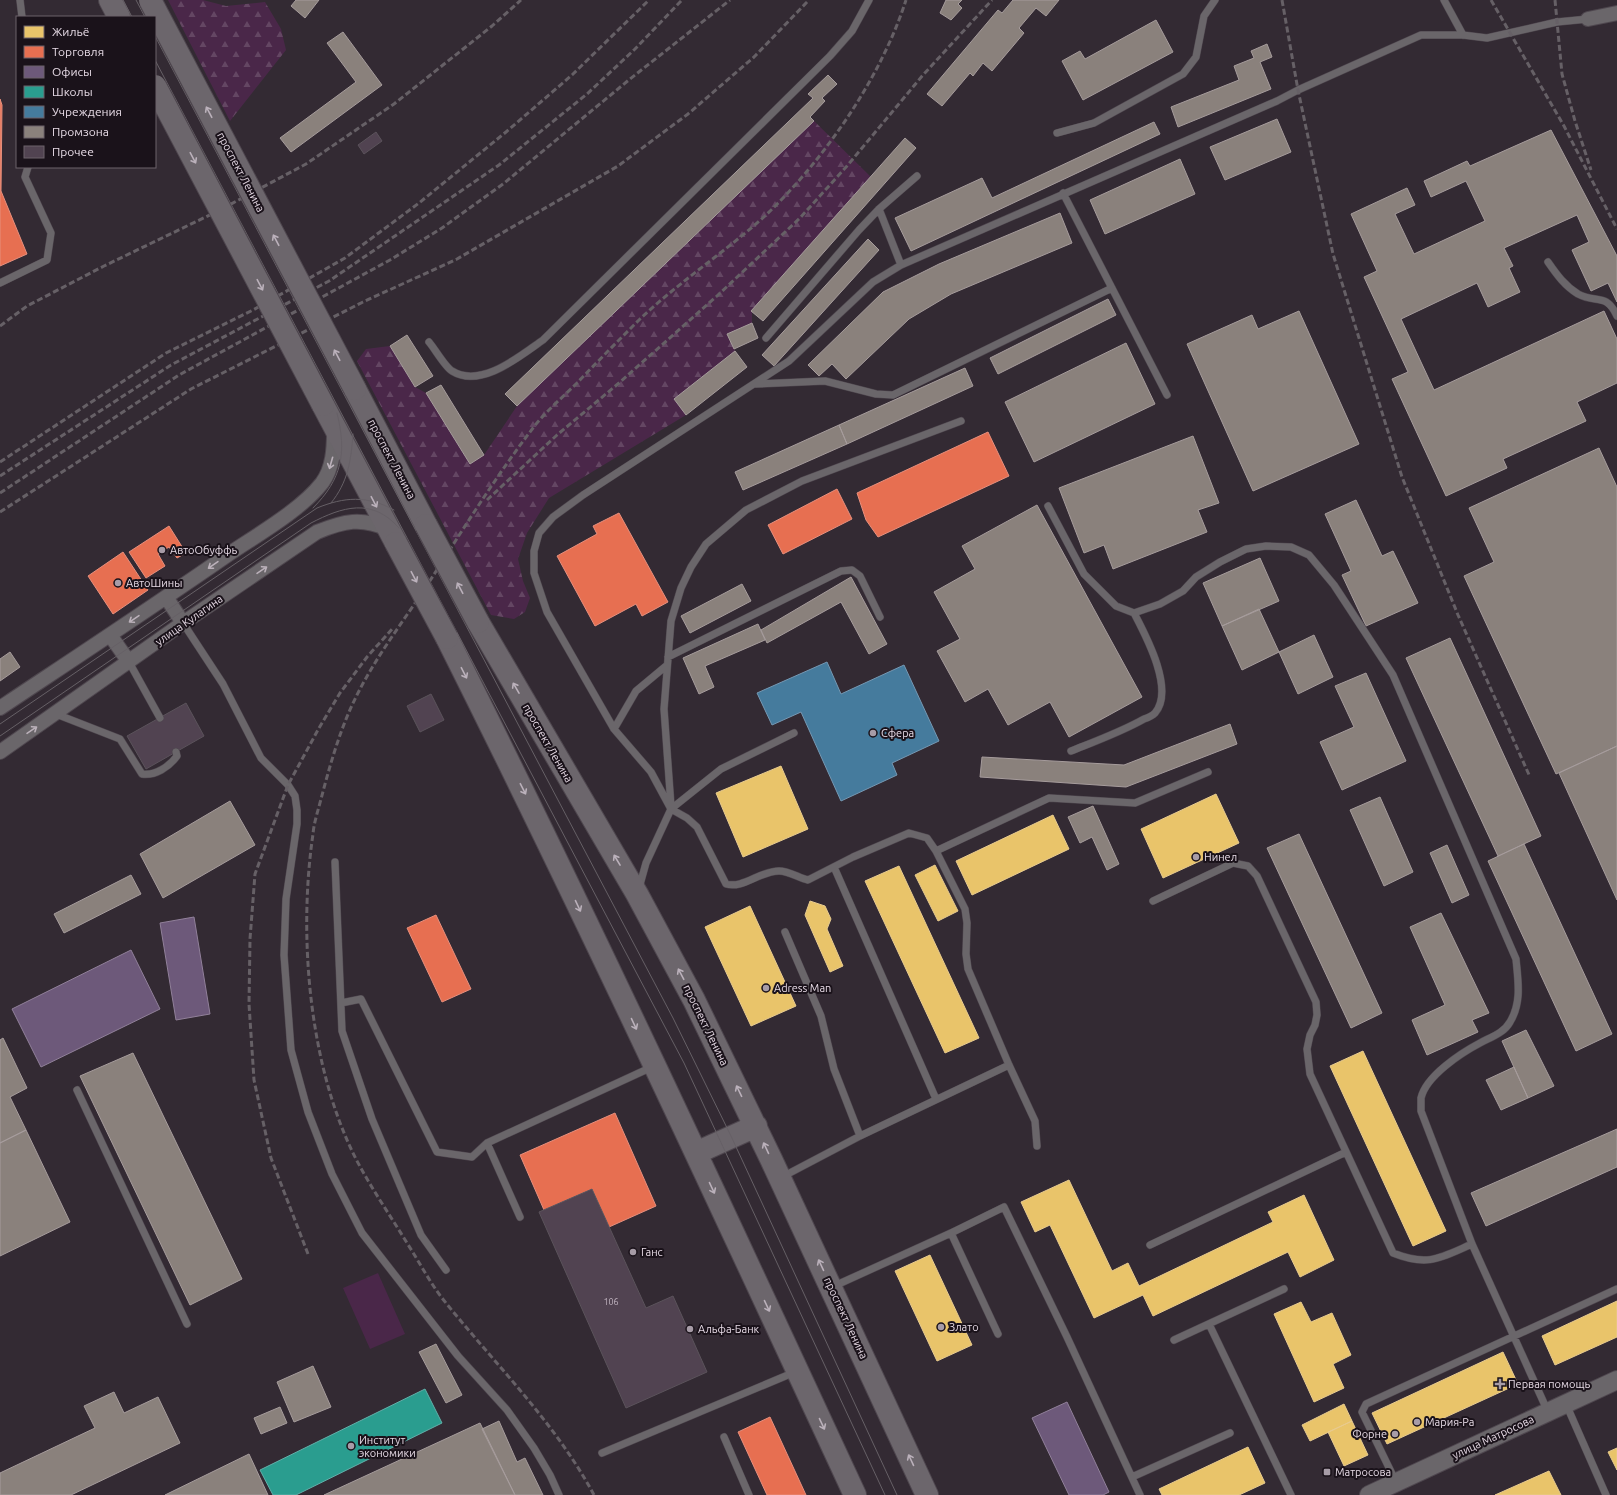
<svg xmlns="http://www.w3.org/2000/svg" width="1617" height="1495" viewBox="0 0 1617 1495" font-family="Ubuntu,sans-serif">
<defs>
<pattern id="forest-firs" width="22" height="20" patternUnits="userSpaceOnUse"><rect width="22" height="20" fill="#4a2749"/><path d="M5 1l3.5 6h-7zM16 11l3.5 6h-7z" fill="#644663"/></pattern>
</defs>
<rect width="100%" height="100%" fill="#332a33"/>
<path fill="url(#forest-firs)" d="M 168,0 L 203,0 L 226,6 L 265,2 L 281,29 L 286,50 L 230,121 Z
M 814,121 L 871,177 L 752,311 L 752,323 L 727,334 L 735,351 L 674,399 L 686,415 L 549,498 L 527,533 L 518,559 L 523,581 L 530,598 L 525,612 L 514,619 L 491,615 L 357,361 L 366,349 L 390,346 L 415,387 L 426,393 L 470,464 L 484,455 L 517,406 Z"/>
<path fill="#4a2749" d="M 378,1273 L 405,1334 L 370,1349 L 343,1288 Z"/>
<path fill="#e9c46a" stroke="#e8cb8f" d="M 781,766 L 808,829 L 743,857 L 716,793 Z
M 1216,794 L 1239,843 L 1163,878 L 1141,829 Z
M 1053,815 L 1069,849 L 972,895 L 956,861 Z
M 935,865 L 958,911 L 938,921 L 915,875 Z
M 899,866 L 979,1038 L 945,1053 L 865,881 Z
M 810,901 L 825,906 L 831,919 L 827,929 L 843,966 L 830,972 L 805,915 Z
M 750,906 L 796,1006 L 751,1026 L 705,927 Z
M 1363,1051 L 1446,1231 L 1413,1246 L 1330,1066 Z
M 1069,1180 L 1112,1271 L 1128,1263 L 1139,1286 L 1273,1222 L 1268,1212 L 1304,1195 L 1334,1260 L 1300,1277 L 1288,1252 L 1153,1316 L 1143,1295 L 1094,1318 L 1050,1225 L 1035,1232 L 1021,1202 Z
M 930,1255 L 972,1345 L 937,1361 L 895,1271 Z
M 1617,1301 L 1617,1337 L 1555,1365 L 1542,1336 Z
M 1301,1302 L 1311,1322 L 1332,1313 L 1351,1355 L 1333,1364 L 1344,1388 L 1314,1402 L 1274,1314 Z
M 1503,1352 L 1518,1384 L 1387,1444 L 1372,1413 Z
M 1344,1404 L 1352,1421 L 1310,1441 L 1302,1425 Z
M 1352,1421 L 1368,1455 L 1344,1466 L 1328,1432 Z
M 1248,1447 L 1265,1483 L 1239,1495 L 1162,1495 L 1159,1489 Z
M 1617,1448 L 1617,1470 L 1608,1452 Z
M 1549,1471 L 1561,1495 L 1495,1495 Z"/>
<path fill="#e76f51" stroke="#e78f7d" d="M 0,99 L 2,105 L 1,191 L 27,254 L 0,266 Z
M 988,432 L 1009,476 L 878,537 L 866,520 L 857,493 Z
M 837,489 L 852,519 L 783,554 L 768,525 Z
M 619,513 L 668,602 L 642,616 L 636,604 L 595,626 L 557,556 L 597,534 L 593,526 Z
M 169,526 L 186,553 L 177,558 L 169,547 L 158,554 L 165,566 L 146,578 L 129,552 Z
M 123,552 L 148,590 L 113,614 L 88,576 Z
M 436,915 L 471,989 L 442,1002 L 407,928 Z
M 615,1113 L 656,1206 L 609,1227 L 592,1189 L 544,1210 L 520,1155 Z
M 770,1417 L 806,1495 L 767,1495 L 738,1432 Z"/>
<path fill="#6d597a" stroke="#91809a" d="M 194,917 L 210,1014 L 176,1020 L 160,923 Z
M 131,950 L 160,1009 L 41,1067 L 12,1009 Z
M 1067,1402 L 1109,1492 L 1103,1495 L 1069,1495 L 1032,1418 Z"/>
<path fill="#2a9d8f" stroke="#62afa9" d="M 425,1389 L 442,1423 L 296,1495 L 273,1495 L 260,1470 Z"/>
<path fill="#457b9d" stroke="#7598b3" d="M 827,662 L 841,694 L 904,665 L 939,741 L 892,763 L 897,775 L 841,801 L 801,712 L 772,725 L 757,693 Z"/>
<path fill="#8a817c" stroke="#a69c9c" d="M 296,0 L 319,0 L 305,18 L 291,6 Z
M 946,0 L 962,0 L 958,4 L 962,8 L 951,20 L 940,13 Z
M 1013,0 L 1059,0 L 1046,16 L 1036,8 L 1019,28 L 1024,33 L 992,71 L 983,63 L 973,76 L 970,73 L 942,106 L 927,94 L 998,10 L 1002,13 Z
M 1156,20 L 1173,52 L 1083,100 L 1062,61 L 1080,51 L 1085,59 Z
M 343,32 L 382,85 L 291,152 L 280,138 L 356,82 L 327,43 Z
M 1267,44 L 1272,57 L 1260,62 L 1271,89 L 1178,127 L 1171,107 L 1239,80 L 1234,66 L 1254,58 L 1251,51 Z
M 828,75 L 837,84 L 822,98 L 825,101 L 810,117 L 814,121 L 517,406 L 505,394 L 813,98 L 808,94 Z
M 1277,119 L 1291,152 L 1225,180 L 1210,147 Z
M 1154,122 L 1160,134 L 911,251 L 895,218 L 982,178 L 992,198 Z
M 1551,130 L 1617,256 L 1617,302 L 1608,283 L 1591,291 L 1572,250 L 1589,242 L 1577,215 L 1504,248 L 1513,266 L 1509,268 L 1520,292 L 1488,307 L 1477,283 L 1401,319 L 1434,390 L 1604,311 L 1617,339 L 1617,383 L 1577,402 L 1586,421 L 1503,459 L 1507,468 L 1446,496 L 1392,379 L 1408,372 L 1364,277 L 1377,271 L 1351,214 L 1407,188 L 1415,205 L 1395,214 L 1414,254 L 1485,221 L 1466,181 L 1431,197 L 1424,181 L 1467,161 L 1470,166 Z
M 905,138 L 916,148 L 763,321 L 751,311 Z
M 1180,159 L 1195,194 L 1105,234 L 1090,200 Z
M 1060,213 L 1072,243 L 951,294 L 909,319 L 846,379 L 832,364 L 819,376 L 808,365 L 883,292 L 939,264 Z
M 868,239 L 879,250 L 774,366 L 762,355 Z
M 1108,299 L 1116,315 L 998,374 L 990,358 Z
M 1299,311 L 1359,444 L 1253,491 L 1187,344 L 1252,315 L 1258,329 Z
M 752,323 L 758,338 L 734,349 L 727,334 Z
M 407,335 L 433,376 L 415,387 L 390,346 Z
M 1126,343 L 1155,404 L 1034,462 L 1005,402 Z
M 735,351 L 747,367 L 686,415 L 674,399 Z
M 965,368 L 973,386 L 847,444 L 839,425 Z
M 441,385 L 484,455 L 470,464 L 426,393 Z
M 839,425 L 847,444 L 743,490 L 735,472 Z
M 1193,436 L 1219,503 L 1198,510 L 1207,532 L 1113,569 L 1104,545 L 1084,553 L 1059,488 Z
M 1599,448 L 1617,487 L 1617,746 L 1556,774 L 1464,576 L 1494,562 L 1469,508 Z
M 1356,500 L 1382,556 L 1393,551 L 1418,603 L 1366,626 L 1342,575 L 1351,571 L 1325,514 Z
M 1037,505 L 1142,697 L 1069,737 L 1050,702 L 1008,725 L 988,689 L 965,702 L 937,651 L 960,639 L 934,592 L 975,569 L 962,546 Z
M 1260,558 L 1279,601 L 1222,626 L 1203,583 Z
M 851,577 L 887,644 L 869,654 L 841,602 L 767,643 L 761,630 Z
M 742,584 L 751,601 L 690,633 L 681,616 Z
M 1259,609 L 1279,652 L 1242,670 L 1222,626 Z
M 758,624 L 765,640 L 705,666 L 714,687 L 699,694 L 683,658 Z
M 1314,635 L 1333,677 L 1298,694 L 1279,652 Z
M 1450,638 L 1541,836 L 1498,856 L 1406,658 Z
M 10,652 L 20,667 L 0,681 L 0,659 Z
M 1366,673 L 1406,761 L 1342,790 L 1320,742 L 1354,727 L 1335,686 Z
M 1230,724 L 1237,744 L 1126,787 L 980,777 L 982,757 L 1124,765 Z
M 1617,746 L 1617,900 L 1559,773 Z
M 1380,797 L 1413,872 L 1384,886 L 1350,810 Z
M 230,801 L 255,845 L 163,898 L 140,854 Z
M 1093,806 L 1119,864 L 1107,870 L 1092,837 L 1080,843 L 1068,817 Z
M 1299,834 L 1382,1013 L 1351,1028 L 1267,848 Z
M 1524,844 L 1612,1034 L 1576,1051 L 1488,861 Z
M 1447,845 L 1469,895 L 1452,903 L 1430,853 Z
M 131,875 L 141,894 L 64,933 L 54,914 Z
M 1441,913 L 1489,1013 L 1472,1020 L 1478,1032 L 1427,1055 L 1412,1020 L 1445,1005 L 1410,927 Z
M 1526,1030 L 1554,1086 L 1528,1098 L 1502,1041 Z
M 3,1038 L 27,1088 L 10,1097 L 26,1130 L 0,1143 L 0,1040 Z
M 133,1053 L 242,1279 L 190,1305 L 80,1076 Z
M 1514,1067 L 1528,1098 L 1501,1110 L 1486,1080 Z
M 1617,1129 L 1617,1167 L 1486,1226 L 1471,1193 Z
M 26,1130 L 70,1222 L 0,1256 L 0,1143 Z
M 436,1344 L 462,1395 L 446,1403 L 419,1352 Z
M 313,1366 L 331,1407 L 294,1422 L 277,1382 Z
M 114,1392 L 124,1413 L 158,1397 L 180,1443 L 71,1495 L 0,1495 L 0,1473 L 95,1428 L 84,1406 Z
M 280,1407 L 287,1423 L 261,1434 L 254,1418 Z
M 499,1421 L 517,1462 L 525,1458 L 543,1495 L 515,1495 L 482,1429 Z
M 480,1423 L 515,1495 L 324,1495 Z
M 249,1454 L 268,1495 L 165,1495 Z"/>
<path fill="#514351" stroke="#5b535b" d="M 376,132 L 382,141 L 364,154 L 358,145 Z
M 431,694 L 444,720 L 420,732 L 407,706 Z
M 186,703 L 204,736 L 146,769 L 127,736 Z
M 592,1189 L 646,1308 L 673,1296 L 707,1372 L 626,1408 L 539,1212 Z"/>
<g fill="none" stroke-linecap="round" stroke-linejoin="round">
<defs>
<path id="service" d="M 20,0 L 22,17
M 1444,0 L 1463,35
M 1057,133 L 1094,123 L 1183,74 L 1196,57 L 1204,16 L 1215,0
M 1063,193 L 1167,395
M 879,209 L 901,265
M 1548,262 C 1557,275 1565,286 1578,294 C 1596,304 1606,292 1617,316
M 0,283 L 47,260 L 51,233 L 25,177 L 28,167
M 766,338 L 859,230 L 879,209 L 917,176
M 429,342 C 435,349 445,367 452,371 C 481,389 520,356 543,340 L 830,56 L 852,31 L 869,0
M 756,384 L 825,381 L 876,394 L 893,395 L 1112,288
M 1048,506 L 1084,574 L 1116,606 L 1134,613 L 1160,604 L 1183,591 L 1196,577 L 1220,562 L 1246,549 L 1266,546 L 1291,547 L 1309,555 L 1334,585 L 1393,675 L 1516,959 C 1518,981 1522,1002 1510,1022 C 1504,1033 1491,1037 1480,1043 C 1461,1053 1426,1076 1421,1098 C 1421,1102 1421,1107 1421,1111 L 1472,1244 L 1548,1412
M 183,623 L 223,684 L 261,758 L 288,785 L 295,796 L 297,810 L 297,824 L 286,899 L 284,955 L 291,1050 L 308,1112 L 332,1174 L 362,1233 L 458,1356 L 507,1410 L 534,1448 L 550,1475 L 559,1495
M 668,657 L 841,571 L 852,570 L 860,576 L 880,617
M 129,662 L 160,718
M 56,714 L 120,739 L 142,774 C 155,776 169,767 177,756 L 176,752
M 614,729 L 636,691 L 666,666
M 1071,751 C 1096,741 1121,732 1144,719 C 1147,718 1152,716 1155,713 C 1175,690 1146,636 1134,613
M 1208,772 L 1135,803 L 1049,798 L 936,851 L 927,838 L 909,833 L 853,857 L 808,880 C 799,878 789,871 779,871 C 760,871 743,889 726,884 L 697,827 L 687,818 L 671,809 L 651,772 L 614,729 L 547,612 L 534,573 L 534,551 L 539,533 L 553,517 L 583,495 L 789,361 L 873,282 L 901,265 L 1277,101 L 1298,90 L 1421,35 L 1463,35 L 1487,38 L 1557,22 L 1588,19
M 671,806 L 664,709 L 671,621 L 681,588 L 691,567 L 706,544 L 746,510 L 802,481 L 961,421
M 936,851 L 965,909 L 967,923 L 966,954 L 968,969 L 1009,1065 L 1035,1121 L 1037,1146
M 335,862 L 342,1031 L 372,1119 L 421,1235 L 446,1270
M 834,867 L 936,1099
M 639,888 L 646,863 L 671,809 L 721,769 L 794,733
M 1153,901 L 1233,863 L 1248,866 L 1257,876 L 1316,1002 L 1317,1015 L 1315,1025 L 1310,1035 L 1307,1049 L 1310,1074 L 1393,1253 C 1428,1267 1440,1258 1472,1244
M 785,932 L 821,1016 L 834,1069 L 860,1136
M 341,1003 L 361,999 L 437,1152 L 472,1157 L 487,1143
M 77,1090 L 187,1324
M 782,1177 L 860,1136 L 1009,1065
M 520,1217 L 487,1143 L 652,1067
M 951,1233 L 1004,1207 L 1067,1337 L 1140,1495
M 1150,1245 L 1346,1152
M 832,1287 L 951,1233 L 998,1334
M 1209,1324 L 1291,1495
M 1174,1340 L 1284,1289
M 1566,1404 L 1606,1495
M 724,1437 L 749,1495
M 602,1453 L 795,1372
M 1132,1477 L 1230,1433
M 1396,1482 L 1362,1412 L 1366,1404 L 1617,1289"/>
<path id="minor" d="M 1588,19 L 1617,13
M 166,597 L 183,623
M 110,635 L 129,662
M 0,708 C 75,658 151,608 226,556 C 255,536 300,511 322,483 C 333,468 334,449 334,431
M 0,752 L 183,623 L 317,532 C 344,521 361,517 388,529"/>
<path id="tertiary" d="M 1369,1495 L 1617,1380"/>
<path id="primary" d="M 110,0 L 119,17
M 355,389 L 426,525
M 323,405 L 396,543
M 478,622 L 637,894 L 694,1000 L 771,1159 L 927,1495
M 447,638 C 589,921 722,1208 855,1495
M 696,1153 L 756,1126"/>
</defs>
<use href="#service" stroke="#4f474f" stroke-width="8"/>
<use href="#minor" stroke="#4f474f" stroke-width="16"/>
<use href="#tertiary" stroke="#4f474f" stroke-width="20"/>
<use href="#primary" stroke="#4f474f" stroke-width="24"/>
<use href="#service" stroke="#6a666a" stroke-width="7"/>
<use href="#minor" stroke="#6a666a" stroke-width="14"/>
<use href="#tertiary" stroke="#6a666a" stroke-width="18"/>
<use href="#primary" stroke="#6c666c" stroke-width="22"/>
<path stroke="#666066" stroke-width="1" d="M 123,0 L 132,17
M 136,0 L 145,17
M 155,36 L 673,1018 L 731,1136 L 897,1495
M 155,60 L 684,1063 L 885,1495
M 331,503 C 348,482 351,461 353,434
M 313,508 C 342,479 347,453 337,413
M 0,724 L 317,508 C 344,497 367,495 394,510
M 0,736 L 311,523 C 342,507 372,497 399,528"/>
<path stroke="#666066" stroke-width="3" stroke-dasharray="6 3" stroke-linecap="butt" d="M 1282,0 L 1298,90 L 1333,254 L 1402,477 L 1458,615 L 1530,777
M 1491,0 L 1564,126 L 1617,229
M 1555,0 L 1562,74 L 1575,121 L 1591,170
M 0,326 L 27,306 L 104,266 L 216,212 L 306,164 L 394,104 L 492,26 L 521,0
M 0,462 L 166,353 L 253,310 L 345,258 L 419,203 L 506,132 L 572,75 L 649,0
M 0,476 L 171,365 L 329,281 L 499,165 L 587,94 L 635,49 L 682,0
M 0,493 L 179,375 L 390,260 L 442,228 L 503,184 L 630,79 L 730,0
M 487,500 L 557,435 L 619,383 L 717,296 L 800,218 L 847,166 L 923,75 L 992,0
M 0,512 L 191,389 L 363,302 L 457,259 L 618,166 L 688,114 L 754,57 L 809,0
M 308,1254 L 271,1158 L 254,1080 L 249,1004 L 250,939 L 255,874 L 288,785 L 319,728 L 340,693 L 367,657 L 393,628
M 594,1495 C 556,1424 497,1366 446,1303 C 431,1285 420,1263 407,1243 C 390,1215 371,1188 356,1159 C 309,1067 298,936 313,834 C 314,822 318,811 321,799 C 330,765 340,729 356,697 C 377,654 407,617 433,576 C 465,526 497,475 533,428 C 546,411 563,397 577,383 C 598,361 619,340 640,319 C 679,282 725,252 765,216 C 824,160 881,78 906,0"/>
<defs>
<path id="primary-bridge" d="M 150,0 L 355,389
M 155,86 L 323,405
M 426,525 L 478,622
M 396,543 L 447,638"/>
</defs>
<use href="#primary-bridge" stroke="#4f474f" stroke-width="24" stroke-linecap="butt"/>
<use href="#primary-bridge" stroke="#6c666c" stroke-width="22"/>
</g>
<defs><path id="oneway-shaft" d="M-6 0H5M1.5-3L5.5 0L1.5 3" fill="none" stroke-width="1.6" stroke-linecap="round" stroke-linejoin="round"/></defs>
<g stroke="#bbb1bb">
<use href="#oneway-shaft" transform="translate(209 112) rotate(-118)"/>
<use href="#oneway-shaft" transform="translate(193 158) rotate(62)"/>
<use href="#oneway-shaft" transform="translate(276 240) rotate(-118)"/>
<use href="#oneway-shaft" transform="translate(260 285) rotate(62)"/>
<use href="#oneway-shaft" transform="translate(337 355) rotate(-118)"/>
<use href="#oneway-shaft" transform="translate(374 502) rotate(62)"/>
<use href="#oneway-shaft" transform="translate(414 577) rotate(62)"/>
<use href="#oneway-shaft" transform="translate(460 588) rotate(-118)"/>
<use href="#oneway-shaft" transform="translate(464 673) rotate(63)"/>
<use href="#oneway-shaft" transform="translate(516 688) rotate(-120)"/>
<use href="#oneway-shaft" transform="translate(523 789) rotate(63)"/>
<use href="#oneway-shaft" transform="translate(617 860) rotate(-121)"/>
<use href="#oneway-shaft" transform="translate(578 906) rotate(65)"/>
<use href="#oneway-shaft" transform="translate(681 974) rotate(-118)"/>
<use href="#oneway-shaft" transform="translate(634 1024) rotate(65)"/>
<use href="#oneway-shaft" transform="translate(739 1091) rotate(-116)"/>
<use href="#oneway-shaft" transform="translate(766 1148) rotate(-115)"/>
<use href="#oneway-shaft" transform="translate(712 1188) rotate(65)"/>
<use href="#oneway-shaft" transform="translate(821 1265) rotate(-115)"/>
<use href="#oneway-shaft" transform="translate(767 1306) rotate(65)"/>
<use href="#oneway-shaft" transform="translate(822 1424) rotate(65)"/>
<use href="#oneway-shaft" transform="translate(911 1460) rotate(-115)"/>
</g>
<g stroke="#bbb1ba">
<use href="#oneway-shaft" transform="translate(331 463) rotate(106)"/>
<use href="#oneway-shaft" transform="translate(213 565) rotate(145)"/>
<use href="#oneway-shaft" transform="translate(262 570) rotate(-34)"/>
<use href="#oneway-shaft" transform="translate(134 619) rotate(146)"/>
<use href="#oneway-shaft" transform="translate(32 730) rotate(-34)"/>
</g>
<g fill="#a79ca7" stroke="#1a121a" stroke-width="1.5">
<circle cx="162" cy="550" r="4"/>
<circle cx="118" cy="583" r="4"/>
<circle cx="873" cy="733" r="4"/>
<circle cx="1196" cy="857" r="4"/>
<circle cx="766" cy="988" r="4"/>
<circle cx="633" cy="1252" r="4"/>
<circle cx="941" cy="1327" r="4"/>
<circle cx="690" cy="1329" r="4"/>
<path d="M1498 1378h4v4h4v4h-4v4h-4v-4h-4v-4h4z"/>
<circle cx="1417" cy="1422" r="4"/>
<circle cx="1395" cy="1434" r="4"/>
<circle cx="351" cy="1446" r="4"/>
<rect x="1323" y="1468" width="8" height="8" rx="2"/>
</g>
<g text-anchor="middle" stroke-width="4" stroke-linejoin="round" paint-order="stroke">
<g font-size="9" fill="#c1b4c0">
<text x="611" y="1305">106</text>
</g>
<g font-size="11" fill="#e6dae5" stroke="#1a121a">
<text transform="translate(241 172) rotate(62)" y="4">проспект Ленина</text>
<text transform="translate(392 459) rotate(62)" y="4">проспект Ленина</text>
<text transform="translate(189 620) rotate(-35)" y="4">улица Кулагина</text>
<text transform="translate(548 743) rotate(60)" y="4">проспект Ленина</text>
<text transform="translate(706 1025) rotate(64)" y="4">проспект Ленина</text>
<text transform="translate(846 1318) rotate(65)" y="4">проспект Ленина</text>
<text transform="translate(1493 1437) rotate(-25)" y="4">улица Матросова</text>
</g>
<g font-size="11" fill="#e6dae5" stroke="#1a121a" text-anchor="start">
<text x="170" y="554">АвтоОбуффь</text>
<text x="126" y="587">АвтоШины</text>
<text x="881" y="737">Сфера</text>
<text x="1204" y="861">Нинел</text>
<text x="774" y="992">Adress Man</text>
<text x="641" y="1256">Ганс</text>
<text x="949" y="1331">Злато</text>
<text x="698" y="1333">Альфа-Банк</text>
<text x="1508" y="1388">Первая помощь</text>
<text x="1425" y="1426">Мария-Ра</text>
<text x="1387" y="1438" text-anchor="end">Форне</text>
<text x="359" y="1444">Институт<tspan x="359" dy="13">экономики</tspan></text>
<text x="1335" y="1476">Матросова</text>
</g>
</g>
<rect x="16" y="16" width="140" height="152" fill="#1a121a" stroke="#6c626b"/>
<rect x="24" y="26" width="20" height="12" fill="#e9c46a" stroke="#6c626b"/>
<text x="52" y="36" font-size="12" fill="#e6dae5">Жильё</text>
<rect x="24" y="46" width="20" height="12" fill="#e76f51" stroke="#6c626b"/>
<text x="52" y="56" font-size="12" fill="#e6dae5">Торговля</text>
<rect x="24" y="66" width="20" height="12" fill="#6d597a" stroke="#6c626b"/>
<text x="52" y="76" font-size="12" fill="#e6dae5">Офисы</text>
<rect x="24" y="86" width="20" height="12" fill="#2a9d8f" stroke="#6c626b"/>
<text x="52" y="96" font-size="12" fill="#e6dae5">Школы</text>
<rect x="24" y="106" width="20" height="12" fill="#457b9d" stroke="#6c626b"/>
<text x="52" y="116" font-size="12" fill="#e6dae5">Учреждения</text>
<rect x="24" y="126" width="20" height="12" fill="#8a817c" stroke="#6c626b"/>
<text x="52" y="136" font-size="12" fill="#e6dae5">Промзона</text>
<rect x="24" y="146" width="20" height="12" fill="#514351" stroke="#6c626b"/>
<text x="52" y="156" font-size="12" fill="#e6dae5">Прочее</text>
</svg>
